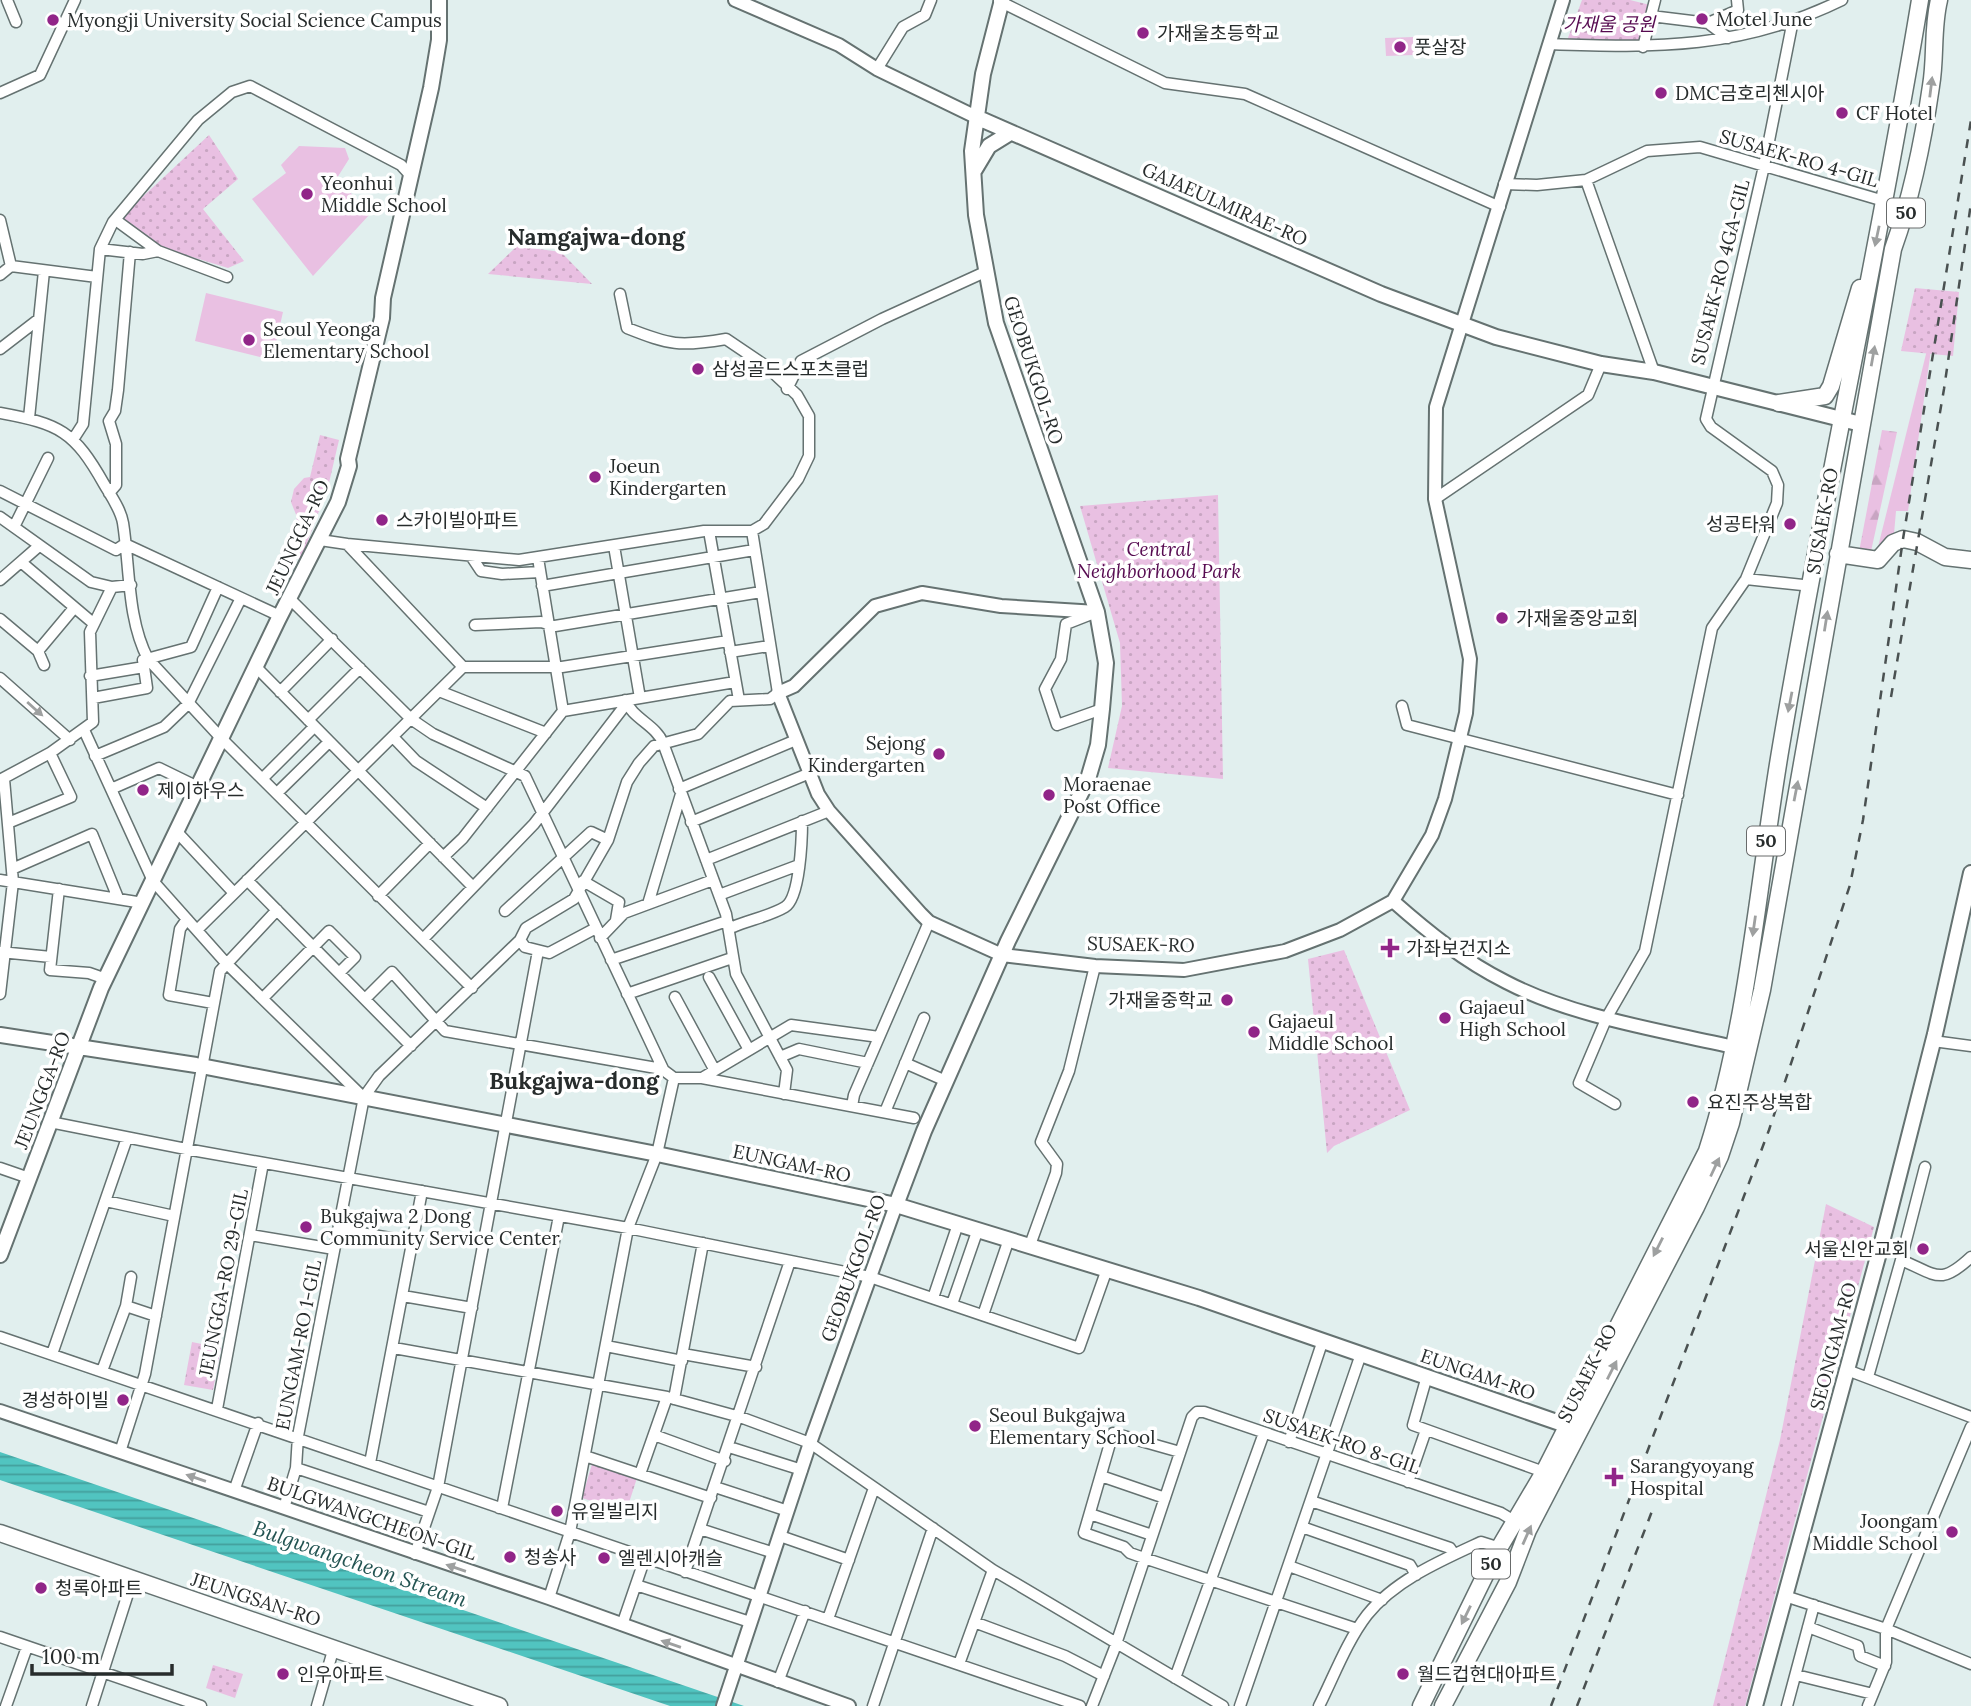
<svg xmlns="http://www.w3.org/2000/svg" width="1971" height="1706" viewBox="0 0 1971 1706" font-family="Lora,'Noto Sans KR',serif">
<defs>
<pattern id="forest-firs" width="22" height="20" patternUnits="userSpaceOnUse" patternTransform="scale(1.75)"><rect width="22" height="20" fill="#e9c0e2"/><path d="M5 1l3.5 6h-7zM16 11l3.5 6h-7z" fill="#c8a5c2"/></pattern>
<pattern id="park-dots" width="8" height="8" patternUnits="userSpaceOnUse" patternTransform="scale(1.75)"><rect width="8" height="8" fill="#e9c0e2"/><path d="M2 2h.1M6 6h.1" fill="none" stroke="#c8a5c2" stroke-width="1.8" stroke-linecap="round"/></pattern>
<pattern id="water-rules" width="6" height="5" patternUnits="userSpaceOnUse" patternTransform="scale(1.75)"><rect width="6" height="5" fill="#51c4c0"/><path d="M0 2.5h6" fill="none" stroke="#439f9c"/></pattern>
</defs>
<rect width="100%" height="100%" fill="#e1efee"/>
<path fill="#e9c0e2" d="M 1413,37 L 1414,55 L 1386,56 L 1385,38 Z
M 299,146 L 345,148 L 349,159 L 337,178 L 370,214 L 313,276 L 252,199 L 286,173 L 281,165 Z
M 206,293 L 283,312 L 272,360 L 195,341 Z
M 1929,342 L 1932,343 L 1908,511 L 1896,511 L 1894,534 L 1876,555 Z"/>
<path fill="url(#forest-firs)" d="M 1882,430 L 1897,432 L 1870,556 L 1859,552 Z"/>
<path fill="url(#park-dots)" d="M 1582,0 L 1630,0 L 1654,6 L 1640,47 L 1565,46 Z
M 209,135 L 238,179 L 203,209 L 244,261 L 228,268 L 163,248 L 121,217 Z
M 517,246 L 561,252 L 592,284 L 488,274 Z
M 1915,288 L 1959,292 L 1953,356 L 1901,351 Z
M 320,435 L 339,440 L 328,487 L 301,559 L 291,556 L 297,517 L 291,502 L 294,489 L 304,478 L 310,477 Z
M 1218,495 L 1223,779 L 1108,768 L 1122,706 L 1120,643 L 1080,506 Z
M 1344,950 L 1410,1110 L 1334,1146 L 1327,1153 L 1308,959 Z
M 1826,1204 L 1874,1227 L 1745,1706 L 1713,1706 L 1780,1440 Z
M 192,1342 L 221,1348 L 213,1390 L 184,1385 Z
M 592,1464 L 637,1478 L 626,1512 L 582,1498 Z
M 213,1665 L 243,1674 L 235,1698 L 206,1688 Z"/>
<path fill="url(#water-rules)" d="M 0,1452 L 744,1706 L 670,1706 L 0,1480 Z"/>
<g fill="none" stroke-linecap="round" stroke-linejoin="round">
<defs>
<path id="minor" d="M 7,0 L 16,22
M 999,1 L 1165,83 L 1245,94 L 1500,207
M 1651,16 L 1708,23 L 1728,38
M 1708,23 L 1738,10 L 1737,0
M 1549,44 C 1657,48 1742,49 1842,0
M 1643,47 L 1655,0
M 877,69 L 903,27 L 925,15 L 931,0
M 0,93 L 40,75 L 75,0
M 1586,180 L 1654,372
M 1504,184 L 1537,185 L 1586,180 L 1647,151 L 1700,147 L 1884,201
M 0,220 L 11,266 L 97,277
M 113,222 L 117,221 L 158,251 L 227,277
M 100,249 L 143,254 L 158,251
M 0,275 L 11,266
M 0,349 L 39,319
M 787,389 L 801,361 L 882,319 L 985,272
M 0,413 C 60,424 74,431 104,484 C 111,496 121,510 123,523 C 130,567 127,619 148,659 L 222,739 L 472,988
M 29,418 L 44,271
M 74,438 L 83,424 L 100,249 L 113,222 L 198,120 L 232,92 L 250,86 L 401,165 L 412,177
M 0,491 L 116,550 L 125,544
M 109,493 L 116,485 L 116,444 L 109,421 L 115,411 L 118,390 L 130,252
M 1435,499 L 1588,395 L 1601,364
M 0,517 L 91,582 L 112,587 L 131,585
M 14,527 L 48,458
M 709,531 L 739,700
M 125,544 L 280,616
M 347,544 L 519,560 L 704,531 L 752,531 L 764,524 L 798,479 L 809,456 L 809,416 L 797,395 L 766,366 L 726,339 C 679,347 670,345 627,328 L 620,294
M 614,546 L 640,698
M 471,556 L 481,571 L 502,574 L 540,572
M 538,558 L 563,711
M 21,562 L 93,623
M 1746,579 L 1812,586
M 0,580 L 39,546
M 542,586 L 754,550
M 290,599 L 411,719 L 433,734 L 525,776 L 663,1069
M 1094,613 L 1066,624 L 1061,659 L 1045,689 L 1057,725 L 1102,709
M 0,619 L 38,651 L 44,665
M 475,625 L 541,622 L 555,626 L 761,592
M 38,651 L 74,608
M 730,652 L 769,646
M 256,667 L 473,887
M 463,667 L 562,667 L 728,641
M 90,676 L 144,667
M 0,678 L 70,740
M 439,691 L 546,733
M 280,692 L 332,639
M 93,698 L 147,688 L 143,660 L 191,647 L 218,587
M 625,700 C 633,719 656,725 663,743 L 726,914 L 736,974 L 787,1070 L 784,1094
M 1402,706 L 1407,725 L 1678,795
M 563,711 L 735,682
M 308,720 L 360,668
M 84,730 L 153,881 L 226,963 L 363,1097
M 393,737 L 416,761 L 487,808
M 95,756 L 164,727 L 188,704 L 241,598
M 262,779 L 314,727
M 0,780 L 50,753 L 93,722 L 90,632 L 112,587
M 111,789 L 159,768 L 198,787
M 679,789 L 796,740
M 277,793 L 329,742
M 691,822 L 810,773
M 8,823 L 71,797 L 50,753
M 177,832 L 234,893
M 443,857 L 463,838 L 563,711
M 706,860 L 829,811
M 12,869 L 92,834 L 118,898
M 0,880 L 143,903
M 247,880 L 411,1046
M 583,881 L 619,902 L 616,920
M 59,889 L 50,970 L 89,973 L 106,979
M 719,895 L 799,865
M 378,896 L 430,843
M 648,904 L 681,794
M 505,911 L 591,832 L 608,840
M 187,919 L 180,929 L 169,995 L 213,1003
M 197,930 L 463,667 L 347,544 L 320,540
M 600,938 L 624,913 L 713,880
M 423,939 L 534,824 L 623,708 L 625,701
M 520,940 L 525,947 L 549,953 L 596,928
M 0,952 L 51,957
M 611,960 L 724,922 L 733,927 C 749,920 770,916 785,907 C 800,898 802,839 802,821
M 709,977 L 748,1048
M 0,994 L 13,882 L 4,779
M 627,994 L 732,958
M 675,997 L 714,1069
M 263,998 L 329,931 L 355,957 L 339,973
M 365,999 L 392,972 L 445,1031 L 662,1069 L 674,1078 L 702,1078 L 914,1118
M 1933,1041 L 1971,1046
M 780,1057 L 799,1049 L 868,1063
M 905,1063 L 946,1081
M 702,1078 L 791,1025 L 879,1037
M 1615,1104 L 1579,1083 L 1607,1017 L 1645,951 L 1712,628 L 1746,579 L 1777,503 L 1778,485 L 1772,471 L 1711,427 L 1706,419 L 1764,166 L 1793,20
M 852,1106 L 854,1095 L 929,922
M 885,1112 L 924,1018
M 50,1122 L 186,1149 L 628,1228 L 870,1277 L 1079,1348 L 1107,1269
M 0,1168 L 29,1178
M 106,1201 L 174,1216
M 338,1229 L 413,1242
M 250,1235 L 334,1249
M 1030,1245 L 1056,1173 L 1057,1164 L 1041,1142 L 1069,1071 L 1095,966
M 1901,1260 L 1925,1167
M 403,1296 L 472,1308
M 933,1298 L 958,1224
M 952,1304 L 978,1229
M 126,1306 L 156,1316
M 983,1315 L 1009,1239
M 0,1337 L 1080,1706
M 606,1346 L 682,1361
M 394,1348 L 667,1397 L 740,1417 L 810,1443 L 993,1570 L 1223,1706
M 52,1354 L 127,1138
M 683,1354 L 756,1367
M 1847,1370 L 1971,1417
M 102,1371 L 126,1306 L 131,1277
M 1427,1376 L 1413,1425 L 1544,1472
M 1868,1377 L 1901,1260 C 1937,1275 1940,1286 1971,1257
M 674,1399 L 703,1243
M 217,1409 L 263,1163
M 654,1435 L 725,1461
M 1289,1442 L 1323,1340
M 729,1447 L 802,1470
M 120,1452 L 145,1374 L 220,971 L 277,910
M 1180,1452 L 1113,1433 L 1084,1533 L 1124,1547 L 1130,1553 L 1144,1558 L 1357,1629
M 585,1456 L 711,1498
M 370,1463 L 422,1191
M 296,1468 L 429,1512
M 640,1474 L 667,1397
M 1101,1476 L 1165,1498
M 1408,1482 L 1426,1430
M 715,1487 L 788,1511
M 234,1491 L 258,1423
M 1311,1501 L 1450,1548 L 1454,1554
M 284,1508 L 296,1468 L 298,1436 L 364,1097 L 379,1076 L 520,940 L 526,928 L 574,899 L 608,840 L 627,782 L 639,763 L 654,746 L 698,734 L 730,701 L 770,699 L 778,693 L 752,531
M 499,1508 L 503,1503 L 559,1216
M 1090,1514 L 1152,1535
M 1302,1527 L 1410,1565 L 1416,1575
M 700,1529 L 774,1553
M 780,1536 L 849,1560
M 415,1554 L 438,1487 L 538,951
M 1289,1566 L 1382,1600
M 685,1572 L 790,1261
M 636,1585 L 750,1622
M 1785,1596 L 1886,1629 L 1971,1664
M 549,1598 L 570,1532 L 628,1228 L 657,1154 L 674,1078
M 828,1619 L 874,1488
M 974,1622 L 1065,1656 L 1104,1676
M 622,1625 L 645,1558
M 1808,1627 L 1858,1646 L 1860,1656 L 1885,1666
M 0,1637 L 201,1706
M 959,1664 L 993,1570
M 1796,1675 L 1873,1694
M 1175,1678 L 1264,1433
M 778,1682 L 805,1611
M 6,1706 L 27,1647
M 92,1706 L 132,1581
M 317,1706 L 334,1647
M 873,1706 L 933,1528
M 1092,1706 L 1114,1650 L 1192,1417 L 1197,1412 L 1204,1412 L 1501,1513 L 1516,1522
M 1240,1706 L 1361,1354
M 1319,1706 C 1334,1676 1347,1641 1367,1615 C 1395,1580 1442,1560 1481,1542 L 1500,1548
M 1787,1706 L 1814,1605
M 1868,1706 L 1886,1662 L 1886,1629 L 1971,1427"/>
<path id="tertiary" d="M 735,0 L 839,45 L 877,69 L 976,117
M 1097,612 L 1001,606 L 922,593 L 875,606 L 794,686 L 778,693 L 818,794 L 829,811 L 921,914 L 929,922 L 1002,955 L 1095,966 L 1184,970 L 1285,951 L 1340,930 L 1393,901 L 1432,835 L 1445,799 L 1466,713 L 1470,659 L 1435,499 L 1436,407 L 1563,0
M 1393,901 C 1428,932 1464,961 1506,982 C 1575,1018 1666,1031 1742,1049
M 0,1411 L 549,1598 L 849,1706
M 723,1706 L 810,1443 L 896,1205"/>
<path id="secondary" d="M 976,117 L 1381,294 L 1496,337 L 1601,364 L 1654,372 L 1861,424
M 974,171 L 989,146 L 1010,133
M 0,1035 L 196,1065 L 657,1154 L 896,1205 L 1199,1298 L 1577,1429
M 896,1205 L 924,1131 L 1008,941 L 1088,779 L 1098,745 L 1102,709 L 1106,663 L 1097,612 L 996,323 L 976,215 L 972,151 L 983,74 L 1002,0
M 0,1255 L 101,988 L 278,620 L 338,502 L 349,466 L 348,459 L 382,318 L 383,298 L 431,88 L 439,40 L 439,0
M 1755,1706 L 1882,1242 L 1935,1034 L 1971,873"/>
<path id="primary" d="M 1779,403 L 1825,396 L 1831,386 L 1860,288
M 1838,554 L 1878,560 L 1893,543 L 1903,539 L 1917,542 L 1945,557 L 1971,560
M 0,1533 L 499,1706
M 1421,1706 L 1495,1555 L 1544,1472 L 1707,1151 C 1749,1020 1758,881 1781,746 C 1823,497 1879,250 1920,0
M 1443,1706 L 1508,1582 L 1528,1530 L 1696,1207 L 1720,1156 L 1731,1123 L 1762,990 L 1893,249 C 1912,196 1923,142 1931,86 C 1936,57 1932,29 1939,0"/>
</defs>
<use href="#minor" stroke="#657271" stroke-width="13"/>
<use href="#tertiary" stroke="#657271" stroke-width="16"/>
<use href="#secondary" stroke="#657271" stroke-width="18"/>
<use href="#primary" stroke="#657271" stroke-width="19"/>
<use href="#minor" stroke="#fff" stroke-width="10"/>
<use href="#tertiary" stroke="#fff" stroke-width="12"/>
<use href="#secondary" stroke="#fff" stroke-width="14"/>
<use href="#primary" stroke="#fff" stroke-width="16"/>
<path stroke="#4a5151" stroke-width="2.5" stroke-dasharray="9 9" stroke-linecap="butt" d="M 1891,697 L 1944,389 L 1971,203
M 1551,1706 L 1769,1130 L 1850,885 L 1863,820 L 1903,539 L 1971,120
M 1577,1706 L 1654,1506"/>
</g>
<defs><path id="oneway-solid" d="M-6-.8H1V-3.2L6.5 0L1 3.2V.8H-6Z" transform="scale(1.75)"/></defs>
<g fill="#9ea0a0">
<use href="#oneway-solid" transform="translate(1931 87) rotate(-83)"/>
<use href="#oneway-solid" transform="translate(1877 236) rotate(102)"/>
<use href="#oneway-solid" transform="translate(1873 356) rotate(-80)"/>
<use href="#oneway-solid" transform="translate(1826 621) rotate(-81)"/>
<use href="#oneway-solid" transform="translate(1790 702) rotate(101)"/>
<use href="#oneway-solid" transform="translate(35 709) rotate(42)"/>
<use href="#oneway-solid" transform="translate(1796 791) rotate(-79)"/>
<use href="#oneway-solid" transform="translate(1754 926) rotate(98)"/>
<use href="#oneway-solid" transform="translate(1715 1167) rotate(-65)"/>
<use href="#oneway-solid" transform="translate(1658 1247) rotate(117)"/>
<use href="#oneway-solid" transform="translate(1612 1370) rotate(-63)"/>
<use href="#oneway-solid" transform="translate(196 1478) rotate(-161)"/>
<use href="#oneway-solid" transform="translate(1527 1535) rotate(-66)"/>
<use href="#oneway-solid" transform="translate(456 1568) rotate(-161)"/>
<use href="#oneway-solid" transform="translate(1466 1615) rotate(116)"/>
<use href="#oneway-solid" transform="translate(671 1644) rotate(-161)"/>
</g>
<g fill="#912588" stroke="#fff" stroke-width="2.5">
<circle cx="1702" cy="19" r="7"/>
<circle cx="53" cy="20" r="7"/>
<circle cx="1143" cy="33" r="7"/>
<circle cx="1400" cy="47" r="7"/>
<circle cx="1661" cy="93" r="7"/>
<circle cx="1842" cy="113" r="7"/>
<circle cx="307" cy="194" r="7"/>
<circle cx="249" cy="340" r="7"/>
<circle cx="698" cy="369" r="7"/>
<circle cx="595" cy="477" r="7"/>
<circle cx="382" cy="520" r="7"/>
<circle cx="1790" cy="524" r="7"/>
<circle cx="1502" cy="618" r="7"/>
<circle cx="939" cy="754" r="7"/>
<circle cx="143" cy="790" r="7"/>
<circle cx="1049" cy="795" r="7"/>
<path d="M1386.5 937.5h7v7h7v7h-7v7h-7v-7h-7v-7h7z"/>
<circle cx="1227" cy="1000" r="7"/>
<circle cx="1445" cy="1018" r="7"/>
<circle cx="1254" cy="1032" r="7"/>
<circle cx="1693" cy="1102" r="7"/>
<circle cx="306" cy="1227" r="7"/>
<circle cx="1923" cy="1249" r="7"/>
<circle cx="123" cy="1400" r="7"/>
<circle cx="975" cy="1426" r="7"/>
<path d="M1610.5 1466.5h7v7h7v7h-7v7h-7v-7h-7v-7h7z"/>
<circle cx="557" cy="1511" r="7"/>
<circle cx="1952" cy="1532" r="7"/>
<circle cx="510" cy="1557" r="7"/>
<circle cx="604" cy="1558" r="7"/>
<circle cx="41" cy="1588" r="7"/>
<circle cx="283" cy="1674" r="7"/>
<circle cx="1403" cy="1674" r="7"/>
</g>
<g text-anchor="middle" stroke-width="7" stroke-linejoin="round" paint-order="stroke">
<g fill="#fff" stroke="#686b6b" stroke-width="2">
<rect x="1887" y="198.5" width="38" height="29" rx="5"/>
<rect x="1747" y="826.5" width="38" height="29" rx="5"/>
<rect x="1472" y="1549.5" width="38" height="29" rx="5"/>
</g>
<g font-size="18" font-weight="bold" fill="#272c2c">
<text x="1906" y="219">50</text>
<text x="1766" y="847">50</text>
<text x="1491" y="1570">50</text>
</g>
<g font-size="19" fill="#272c2c" stroke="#fff" text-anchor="start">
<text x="1716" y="26">Motel June</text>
<text x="67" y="27">Myongji University Social Science Campus</text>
<text x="1157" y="40">가재울초등학교</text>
<text x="1414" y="54">풋살장</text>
<text x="1675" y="100">DMC금호리첸시아</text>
<text x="1856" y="120">CF Hotel</text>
<text x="321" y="190">Yeonhui<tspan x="321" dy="22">Middle School</tspan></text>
<text x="263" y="336">Seoul Yeonga<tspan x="263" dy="22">Elementary School</tspan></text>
<text x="712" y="376">삼성골드스포츠클럽</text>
<text x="609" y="473">Joeun<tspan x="609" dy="22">Kindergarten</tspan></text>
<text x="396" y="527">스카이빌아파트</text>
<text x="1776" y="531" text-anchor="end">성공타워</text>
<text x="1516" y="625">가재울중앙교회</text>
<text x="925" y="750" text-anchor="end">Sejong<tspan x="925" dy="22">Kindergarten</tspan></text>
<text x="1063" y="791">Moraenae<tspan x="1063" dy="22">Post Office</tspan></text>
<text x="157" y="797">제이하우스</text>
<text x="1406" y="955">가좌보건지소</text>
<text x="1213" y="1007" text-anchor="end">가재울중학교</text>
<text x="1459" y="1014">Gajaeul<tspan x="1459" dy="22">High School</tspan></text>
<text x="1268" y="1028">Gajaeul<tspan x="1268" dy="22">Middle School</tspan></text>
<text x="1707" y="1109">요진주상복합</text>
<text x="320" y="1223">Bukgajwa 2 Dong<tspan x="320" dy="22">Community Service Center</tspan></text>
<text x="1909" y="1256" text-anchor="end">서울신안교회</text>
<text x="109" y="1407" text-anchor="end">경성하이빌</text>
<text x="989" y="1422">Seoul Bukgajwa<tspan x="989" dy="22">Elementary School</tspan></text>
<text x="1630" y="1473">Sarangyoyang<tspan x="1630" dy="22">Hospital</tspan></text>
<text x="571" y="1518">유일빌리지</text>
<text x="1938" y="1528" text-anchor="end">Joongam<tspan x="1938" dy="22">Middle School</tspan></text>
<text x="524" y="1564">청송사</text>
<text x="618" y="1565">엘렌시아캐슬</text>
<text x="55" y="1595">청록아파트</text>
<text x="297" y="1681">인우아파트</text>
<text x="1417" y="1681">월드컵현대아파트</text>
</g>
<g font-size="19" font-style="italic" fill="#560a50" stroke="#fff">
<text x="1609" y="31">가재울 공원</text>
<text x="1159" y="556">Central<tspan x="1159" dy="22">Neighborhood Park</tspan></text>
</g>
<g font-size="19" fill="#272c2c" stroke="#fff">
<text transform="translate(1799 158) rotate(16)" y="7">SUSAEK-RO 4-GIL</text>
<text transform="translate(1225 204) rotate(24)" y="7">GAJAEULMIRAE-RO</text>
<text transform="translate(1720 272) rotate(-76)" y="7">SUSAEK-RO 4GA-GIL</text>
<text transform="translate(1034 370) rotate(72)" y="7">GEOBUKGOL-RO</text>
<text transform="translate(1822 521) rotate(-80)" y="7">SUSAEK-RO</text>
<text transform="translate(297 537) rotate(-65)" y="7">JEUNGGA-RO</text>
<text transform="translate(1141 944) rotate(1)" y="7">SUSAEK-RO</text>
<text transform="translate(42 1090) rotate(-69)" y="7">JEUNGGA-RO</text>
<text transform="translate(792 1163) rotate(12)" y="7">EUNGAM-RO</text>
<text transform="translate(853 1268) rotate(-70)" y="7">GEOBUKGOL-RO</text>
<text transform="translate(223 1283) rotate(-79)" y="7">JEUNGGA-RO 29-GIL</text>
<text transform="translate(298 1345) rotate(-79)" y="7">EUNGAM-RO 1-GIL</text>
<text transform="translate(1833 1346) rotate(-75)" y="7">SEONGAM-RO</text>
<text transform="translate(1587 1373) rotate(-63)" y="7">SUSAEK-RO</text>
<text transform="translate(1478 1374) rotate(19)" y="7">EUNGAM-RO</text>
<text transform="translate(1342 1441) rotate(19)" y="7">SUSAEK-RO 8-GIL</text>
<text transform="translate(372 1518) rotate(19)" y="7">BULGWANGCHEON-GIL</text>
<text transform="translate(256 1599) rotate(18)" y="7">JEUNGSAN-RO</text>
</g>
<g font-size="21" font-style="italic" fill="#235452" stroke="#fff">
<text transform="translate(360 1564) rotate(19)" y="7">Bulgwangcheon Stream</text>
</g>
<g font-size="23" font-weight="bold" fill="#272c2c" stroke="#fff">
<text x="596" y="245">Namgajwa-dong</text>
<text x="574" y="1089">Bukgajwa-dong</text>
</g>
</g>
<path d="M32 1664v10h140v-10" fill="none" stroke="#272c2c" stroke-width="3.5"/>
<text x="42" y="1664" font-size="21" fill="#272c2c" stroke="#ffffff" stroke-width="5" paint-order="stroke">100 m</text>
</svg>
